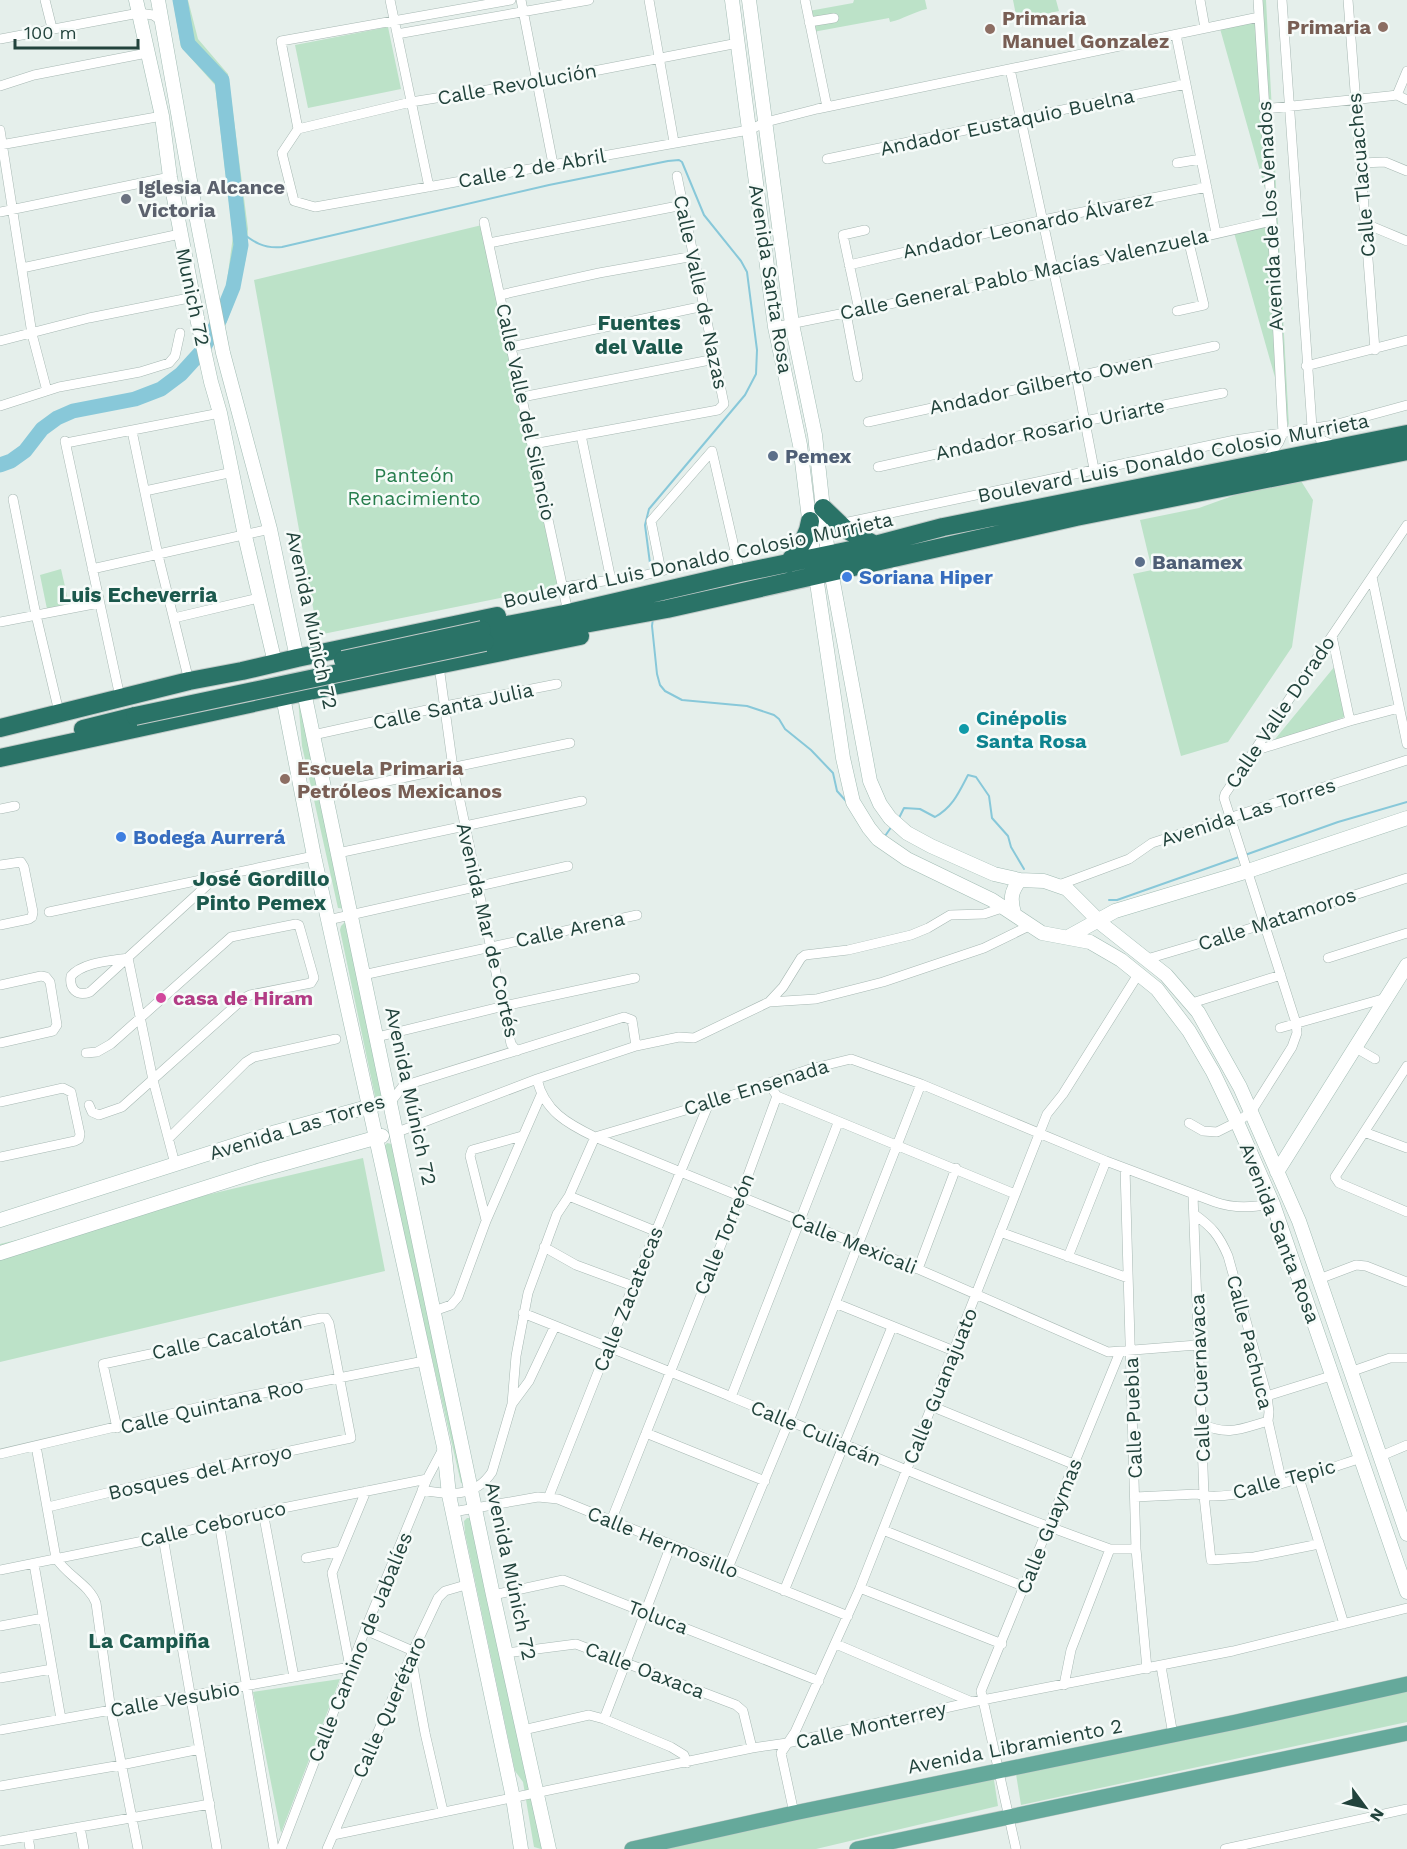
<svg xmlns="http://www.w3.org/2000/svg" width="1407" height="1849" viewBox="0 0 1407 1849" font-family="'Work Sans',sans-serif">
<rect width="100%" height="100%" fill="#e5efeb"/>
<path fill="#bce2c8" d="M 173,0 L 188,0 L 198,39 L 228,74 L 248,229 L 246,258 L 237,295 L 224,329 L 201,352 L 212,319 L 226,288 L 233,236 L 215,85 L 181,47 Z
M 854,0 L 925,0 L 927,9 C 913,12 904,19 890,22 L 889,18 L 813,32 L 809,11 L 853,3 Z
M 1013,0 L 1056,0 L 1059,11 L 1017,20 Z
M 1260,0 L 1266,0 L 1289,427 L 1233,229 L 1274,221 L 1219,25 L 1262,17 Z
M 388,27 L 401,89 L 308,108 L 295,45 Z
M 482,225 L 560,586 L 318,635 L 254,280 Z
M 1296,473 L 1313,500 L 1292,647 L 1228,742 L 1181,756 L 1133,574 L 1152,570 L 1140,520 L 1199,508 Z
M 61,569 L 69,604 L 47,609 L 40,575 Z
M 1335,666 L 1350,715 L 1271,744 Z
M 300,694 L 347,909 L 338,908 L 302,746 L 298,698 Z
M 346,921 L 384,1102 L 380,1103 L 376,1101 L 340,930 L 341,926 Z
M 387,1143 L 392,1144 L 465,1485 L 461,1483 L 383,1148 Z
M 363,1158 L 385,1271 L 0,1362 L 0,1244 Z
M 467,1518 L 470,1518 L 543,1848 L 541,1849 L 534,1847 L 523,1782 L 515,1771 L 465,1533 L 464,1521 Z
M 340,1679 L 281,1833 L 253,1692 Z
M 1407,1690 L 1407,1722 L 1021,1805 L 1016,1774 Z
M 993,1774 L 998,1806 L 816,1849 L 656,1849 Z"/>
<g fill="none" stroke-linecap="round" stroke-linejoin="round">
<path stroke="#88c8d9" stroke-width="2" d="M 240,231 C 253,242 264,249 282,247 L 549,185 L 668,161 L 679,160 L 682,162 L 704,215 L 741,261 L 747,272 L 757,350 L 756,374 L 745,395 L 649,509 L 645,525 L 651,571
M 653,618 L 652,626 L 657,674 L 660,685 L 665,691 L 682,700 L 747,706 L 774,715 L 779,719 L 785,729 L 811,750 L 833,773 L 837,791 L 846,801
M 898,820 L 904,808 L 920,809 L 935,817 C 953,807 959,792 968,775 L 976,777 L 989,796 L 992,818 L 1008,836 L 1011,847 L 1024,869
M 885,836 L 892,826
M 1245,855 L 1338,822 L 1407,802
M 1109,900 L 1117,900 L 1239,857"/>
<path stroke="#88c8d9" stroke-width="15" d="M 0,465 L 11,461 L 25,451 L 42,429 L 57,418 L 73,411 L 135,399 L 161,389 L 181,374 L 201,352 L 220,319 L 233,287 L 241,245 L 222,80 L 188,44 L 180,0"/>
<defs>
<path id="street" d="M 45,0 L 52,28
M 390,0 L 429,187
M 511,0 L 281,41 L 298,129 L 282,153 L 294,201 L 315,207 L 749,130 L 766,122 L 817,109 L 1259,17
M 521,0 L 553,164
M 649,0 L 674,142
M 805,0 L 827,107
M 1200,0 L 1205,28
M 1258,0 L 1272,221 L 1283,433 L 1279,442 L 1266,460
M 1282,0 L 1312,427 L 1320,439 L 1335,446
M 1348,0 L 1375,350
M 809,22 L 834,18
M 397,34 L 589,0
M 1176,35 L 1216,233
M 0,39 L 139,13 L 153,15 L 162,21
M 1010,69 L 1076,375 L 1094,469
M 0,86 L 34,75 L 147,53
M 1397,95 L 1407,71
M 1264,109 L 1389,96 L 1397,95 L 1407,100
M 298,129 L 411,102 L 537,82 L 738,43
M 0,130 L 32,334 L 47,391
M 0,145 L 162,116
M 827,159 L 1186,84
M 1177,163 L 1201,159
M 1361,163 L 1385,162 L 1407,171
M 0,212 L 170,177
M 484,222 L 566,603
M 1366,224 L 1407,241
M 489,243 L 683,205
M 849,265 L 1043,220 L 1207,187
M 22,268 L 180,234
M 500,295 L 599,273 L 694,256
M 859,310 L 843,235 L 865,230
M 1177,311 L 1204,305 L 1188,239
M 846,313 L 858,377
M 775,327 L 1054,271 L 1272,221
M 0,341 L 89,318 L 184,299 L 193,294
M 511,347 L 704,306
M 1306,366 L 1407,340
M 522,397 L 715,359
M 0,406 L 59,387 L 140,372 L 169,363 L 175,356 L 180,333
M 868,422 L 1215,346
M 132,431 L 158,555 L 189,681
M 581,435 L 611,580
M 65,441 L 120,697
M 66,443 L 220,413
M 533,444 L 718,410 L 724,404 L 677,176
M 878,467 L 1085,421 L 1223,393
M 145,491 L 233,472
M 13,499 L 36,615 L 59,712
M 839,524 L 1235,440 L 1334,425 L 1407,405
M 92,569 L 270,529
M 661,571 L 651,521 L 712,451 L 740,573
M 1372,577 L 1407,744
M 563,587 L 645,575 L 736,553
M 174,618 L 259,598
M 0,622 L 99,603
M 1332,636 L 1350,721
M 439,666 L 453,768 L 511,1044 L 517,1051
M 313,735 L 445,706 L 557,684
M 1254,751 L 1350,721 L 1399,708
M 325,794 L 570,743
M 0,809 L 15,806
M 338,853 L 582,801
M 0,865 L 21,862 L 24,867 L 33,912 L 32,917 L 29,919 L 0,925
M 1059,885 L 1129,859 L 1152,843 L 1407,760
M 49,912 L 314,856
M 328,920 L 568,866
M 1328,958 L 1407,933
M 1147,959 L 1265,924 L 1407,878
M 363,975 L 637,915
M 0,985 L 41,976 L 46,977 L 50,982 L 57,1025 L 53,1031 L 0,1043
M 769,1002 L 816,999 L 883,982 L 984,948 L 1029,926
M 1192,1003 L 1281,975
M 1280,1028 L 1386,998
M 377,1037 L 504,1006 L 635,978
M 1356,1048 L 1375,1059
M 86,1053 L 97,1052 L 111,1044 L 231,937 L 296,924 L 299,925 L 314,978 L 311,983 L 250,995 L 244,998 L 122,1107 L 99,1115 L 92,1112 L 89,1105
M 1407,1066 L 1335,1177 L 1339,1183 L 1407,1212
M 537,1079 C 544,1111 568,1124 595,1137 L 918,1269 L 1108,1352 L 1197,1345
M 768,1083 L 777,1096 L 1015,1194
M 0,1102 L 63,1088 L 71,1092 L 80,1134 L 79,1139 L 75,1141 L 0,1157
M 390,1103 L 403,1086 L 624,1017 L 632,1020 L 636,1046
M 1189,1123 L 1203,1131 L 1217,1132 L 1237,1122 L 1251,1112 L 1292,1047 L 1297,1033 L 1296,1023 L 1224,798 L 1225,794 L 1407,525
M 1364,1132 L 1407,1148
M 395,1133 L 537,1079 L 636,1046 L 679,1037 L 694,1038 L 769,1002 L 783,987 L 801,958 L 805,955 L 848,950 L 911,935 L 928,928 L 950,915 L 984,914 L 1005,907
M 169,1138 L 246,1062 L 254,1057 L 336,1039
M 175,1164 L 153,1080 L 128,958 C 111,961 83,962 71,976 C 69,989 77,997 90,992 L 215,878
M 1125,1168 L 1136,1549 L 1147,1669
M 1193,1195 L 1204,1496 L 1211,1560 L 1254,1557 L 1319,1544
M 569,1196 L 655,1231
M 1194,1214 C 1212,1227 1219,1235 1228,1256 L 1267,1396 L 1269,1412 L 1268,1421 L 1282,1483
M 486,1220 L 470,1156 L 472,1150 L 522,1136
M 1000,1232 L 1128,1278
M 544,1247 L 576,1265 L 633,1286
M 1068,1257 L 1106,1161
M 918,1269 L 956,1168
M 1319,1279 L 1356,1265 L 1366,1266 L 1407,1282
M 835,1303 L 954,1351
M 434,1311 L 451,1305 L 458,1297 L 486,1221 L 541,1095
M 523,1313 C 593,1341 664,1369 734,1398 C 859,1450 983,1504 1110,1549
M 1350,1372 L 1390,1358 L 1407,1358
M 1267,1396 L 1334,1375
M 731,1397 L 838,1123
M 512,1404 L 529,1381 L 555,1326
M 931,1406 L 1073,1464
M 1201,1424 C 1229,1436 1240,1429 1268,1421
M 646,1433 L 765,1481
M 36,1446 L 56,1558 C 67,1576 89,1584 96,1603 L 111,1711 L 138,1849
M 0,1454 L 238,1398 L 424,1361
M 1381,1456 L 1407,1445
M 1299,1478 L 1344,1624
M 422,1490 C 449,1495 475,1498 492,1472 L 512,1404 L 516,1356 L 528,1293 L 557,1214 L 569,1196 L 595,1137 L 709,1103 L 810,1069 L 851,1059 L 921,1084 L 1106,1161 L 1215,1202 C 1235,1209 1253,1207 1273,1204
M 549,1496 L 608,1347 L 709,1103
M 1135,1497 L 1197,1494 C 1233,1505 1324,1470 1361,1458
M 48,1507 L 224,1465 L 351,1438 L 329,1323 L 326,1318 L 321,1318 L 103,1364 L 117,1428
M 263,1512 L 294,1677
M 453,1512 L 538,1497 L 558,1499 L 848,1616
M 611,1521 L 740,1197 L 777,1096
M 219,1522 L 274,1849
M 883,1530 L 1025,1587
M 163,1537 L 217,1849
M 306,1558 L 341,1551
M 34,1564 L 61,1719
M 728,1568 L 789,1421 L 921,1084
M 0,1570 L 163,1537 L 263,1512 L 427,1479
M 860,1588 L 1002,1644
M 784,1591 L 892,1327
M 493,1595 L 563,1580 L 819,1681
M 0,1626 L 43,1618
M 365,1630 L 413,1651
M 836,1644 L 972,1702
M 506,1653 L 576,1644 L 736,1705 L 743,1711 L 752,1748
M 411,1656 L 425,1733 L 443,1811
M 1161,1666 L 1173,1735
M 0,1678 L 52,1669
M 1064,1685 L 1071,1650 L 1110,1549 L 1136,1549
M 604,1719 L 671,1545
M 0,1730 L 350,1667 L 332,1573 L 366,1491
M 523,1730 L 589,1715 L 604,1719 L 671,1747 L 684,1755 L 687,1763
M 0,1786 L 121,1765 L 200,1749
M 794,1813 L 781,1753 L 795,1732 L 860,1588 L 1047,1114 L 1063,1094 L 1139,973
M 80,1827 L 84,1849
M 333,1835 L 752,1748 L 787,1743 L 972,1702 L 1233,1651 L 1407,1608
M 28,1836 L 30,1849
M 0,1841 L 210,1804
M 281,1849 L 365,1630 L 427,1479 L 444,1447
M 327,1849 L 413,1651 L 438,1598 L 445,1591 L 469,1584
M 1016,1849 L 981,1691 L 1120,1352
M 1225,1849 L 1407,1809"/>
<path id="secondary" d="M 136,0 L 162,116 L 170,177 L 197,318 L 211,382 L 220,413 L 245,536 L 275,663
M 158,0 L 197,220 L 223,353 L 270,529 L 297,658
M 732,0 L 775,327 L 800,445 L 816,576 L 843,758 L 853,802 L 869,828 L 878,839 L 907,859 L 992,900 L 1042,933 L 1090,942 L 1121,960 L 1157,989 L 1189,1031 L 1213,1072 L 1237,1122 L 1273,1204 L 1407,1592
M 749,0 L 792,324 L 815,435 L 828,555 L 870,781 L 880,804 L 890,818 L 907,833 L 931,846 L 994,874 L 1020,880 L 1044,881 L 1067,889 L 1103,925 L 1166,975 L 1198,1012 L 1240,1087 L 1299,1221 L 1407,1534
M 304,692 L 493,1595 L 549,1849
M 283,697 L 314,856 L 444,1447 L 449,1495 L 513,1798 L 521,1849
M 1014,913 C 1010,899 1011,891 1020,880
M 1068,937 L 1115,911 L 1248,871 L 1407,818
M 1277,1172 L 1407,965
M 0,1220 L 276,1132 L 375,1105
M 0,1253 L 261,1170 L 382,1136"/>
<path id="primary" d="M 632,1849 L 794,1813 L 1236,1722 L 1407,1684
M 857,1849 L 1407,1733"/>
<path id="highway" d="M 823,508 L 845,529 L 875,545
M 788,564 C 797,550 808,538 810,521
M 482,630 L 564,614 L 740,573 L 875,545 L 943,527 L 1407,434
M 485,642 L 667,609 L 1076,517 L 1407,451
M 0,728 L 189,681 L 242,671 L 297,658 L 497,616
M 83,729 L 135,716
M 0,758 L 304,692 L 580,636"/>
</defs>
<use href="#street" stroke="#a7b8b3" stroke-width="10"/>
<use href="#secondary" stroke="#a2bcb4" stroke-width="15"/>
<use href="#primary" stroke="#c1cac8" stroke-width="16"/>
<use href="#highway" stroke="#c1cac8" stroke-width="20"/>
<use href="#street" stroke="#fff" stroke-width="9"/>
<use href="#secondary" stroke="#fff" stroke-width="14"/>
<use href="#primary" stroke="#65a99b" stroke-width="15"/>
<use href="#highway" stroke="#2a7367" stroke-width="18"/>
<defs>
<path id="highway-bridge" d="M 343,660 L 482,630
M 135,716 L 485,642"/>
</defs>
<use href="#highway-bridge" stroke="#c1cac8" stroke-width="20" stroke-linecap="butt"/>
<use href="#highway-bridge" stroke="#2a7367" stroke-width="18"/>
</g>
<g fill="#8d6e63" stroke="#f6fbf9" stroke-width="2">
<circle cx="1383" cy="27" r="6"/>
<circle cx="990" cy="29" r="6"/>
<circle cx="285" cy="779" r="6"/>
</g>
<circle fill="#6b7280" stroke="#f6fbf9" stroke-width="2" cx="126" cy="199" r="6"/>
<g fill="#5c6f8a" stroke="#f6fbf9" stroke-width="2">
<circle cx="773" cy="456" r="6"/>
<circle cx="1140" cy="562" r="6"/>
</g>
<g fill="#3f7fe0" stroke="#f6fbf9" stroke-width="2">
<circle cx="847" cy="577" r="6"/>
<circle cx="121" cy="837" r="6"/>
</g>
<circle fill="#0f9aa8" stroke="#f6fbf9" stroke-width="2" cx="964" cy="729" r="6"/>
<circle fill="#d1479c" stroke="#f6fbf9" stroke-width="2" cx="161" cy="998" r="6"/>
<g text-anchor="middle" stroke-width="5" stroke-linejoin="round" paint-order="stroke">
<g font-size="20" font-weight="bold" fill="#785e54" stroke="#f6fbf9" text-anchor="start">
<text x="1002" y="25">Primaria<tspan x="1002" dy="23">Manuel Gonzalez</tspan></text>
<text x="1371" y="34" text-anchor="end">Primaria</text>
<text x="297" y="775">Escuela Primaria<tspan x="297" dy="23">Petróleos Mexicanos</tspan></text>
</g>
<g font-size="20" fill="#22433c" stroke="#f6fbf9">
<text transform="translate(517 84) rotate(-10)" y="7">Calle Revolución</text>
<text transform="translate(1007 122) rotate(-12)" y="7">Andador Eustaquio Buelna</text>
<text transform="translate(532 168) rotate(-10)" y="7">Calle 2 de Abril</text>
<text transform="translate(1361 175) rotate(-95)" y="7">Calle Tlacuaches</text>
<text transform="translate(1270 216) rotate(-93)" y="7">Avenida de los Venados</text>
<text transform="translate(1028 225) rotate(-12)" y="7">Andador Leonardo Álvarez</text>
<text transform="translate(1024 274) rotate(-12)" y="7">Calle General Pablo Macías Valenzuela</text>
<text transform="translate(771 279) rotate(81)" y="7">Avenida Santa Rosa</text>
<text transform="translate(701 292) rotate(78)" y="7">Calle Valle de Nazas</text>
<text transform="translate(193 297) rotate(78)" y="7">Munich 72</text>
<text transform="translate(1041 384) rotate(-12)" y="7">Andador Gilberto Owen</text>
<text transform="translate(526 412) rotate(78)" y="7">Calle Valle del Silencio</text>
<text transform="translate(1050 429) rotate(-12)" y="7">Andador Rosario Uriarte</text>
<text transform="translate(1173 458) rotate(-11)" y="7">Boulevard Luis Donaldo Colosio Murrieta</text>
<text transform="translate(698 560) rotate(-12)" y="7">Boulevard Luis Donaldo Colosio Murrieta</text>
<text transform="translate(312 620) rotate(78)" y="7">Avenida Múnich 72</text>
<text transform="translate(453 706) rotate(-12)" y="7">Calle Santa Julia</text>
<text transform="translate(1280 712) rotate(-56)" y="7">Calle Valle Dorado</text>
<text transform="translate(1248 812) rotate(-18)" y="7">Avenida Las Torres</text>
<text transform="translate(1277 919) rotate(-18)" y="7">Calle Matamoros</text>
<text transform="translate(570 929) rotate(-12)" y="7">Calle Arena</text>
<text transform="translate(488 930) rotate(77)" y="7">Avenida Mar de Cortés</text>
<text transform="translate(756 1087) rotate(-17)" y="7">Calle Ensenada</text>
<text transform="translate(411 1096) rotate(78)" y="7">Avenida Múnich 72</text>
<text transform="translate(297 1127) rotate(-17)" y="7">Avenida Las Torres</text>
<text transform="translate(1280 1233) rotate(69)" y="7">Avenida Santa Rosa</text>
<text transform="translate(724 1234) rotate(-68)" y="7">Calle Torreón</text>
<text transform="translate(854 1243) rotate(22)" y="7">Calle Mexicali</text>
<text transform="translate(628 1299) rotate(-68)" y="7">Calle Zacatecas</text>
<text transform="translate(227 1337) rotate(-12)" y="7">Calle Cacalotán</text>
<text transform="translate(1250 1342) rotate(76)" y="7">Calle Pachuca</text>
<text transform="translate(1200 1378) rotate(-92)" y="7">Calle Cuernavaca</text>
<text transform="translate(940 1386) rotate(-68)" y="7">Calle Guanajuato</text>
<text transform="translate(212 1406) rotate(-13)" y="7">Calle Quintana Roo</text>
<text transform="translate(1133 1418) rotate(-92)" y="7">Calle Puebla</text>
<text transform="translate(816 1433) rotate(23)" y="7">Calle Culiacán</text>
<text transform="translate(200 1472) rotate(-13)" y="7">Bosques del Arroyo</text>
<text transform="translate(1284 1479) rotate(-15)" y="7">Calle Tepic</text>
<text transform="translate(213 1524) rotate(-13)" y="7">Calle Ceboruco</text>
<text transform="translate(1049 1526) rotate(-68)" y="7">Calle Guaymas</text>
<text transform="translate(663 1542) rotate(22)" y="7">Calle Hermosillo</text>
<text transform="translate(511 1571) rotate(78)" y="7">Avenida Múnich 72</text>
<text transform="translate(658 1617) rotate(21)" y="7">Toluca</text>
<text transform="translate(360 1647) rotate(-68)" y="7">Calle Camino de Jabalíes</text>
<text transform="translate(645 1670) rotate(21)" y="7">Calle Oaxaca</text>
<text transform="translate(175 1699) rotate(-10)" y="7">Calle Vesubio</text>
<text transform="translate(389 1707) rotate(-66)" y="7">Calle Querétaro</text>
<text transform="translate(871 1725) rotate(-13)" y="7">Calle Monterrey</text>
<text transform="translate(1015 1746) rotate(-11)" y="7">Avenida Libramiento 2</text>
</g>
<g font-size="20" font-weight="bold" fill="#5b616d" stroke="#f6fbf9" text-anchor="start">
<text x="138" y="194">Iglesia Alcance<tspan x="138" dy="23">Victoria</tspan></text>
</g>
<g font-size="20" font-weight="bold" fill="#4e5e75" stroke="#f6fbf9" text-anchor="start">
<text x="785" y="463">Pemex</text>
<text x="1152" y="569">Banamex</text>
</g>
<g font-size="20" fill="#277e4e" stroke="#f6fbf9">
<text x="414" y="482">Panteón<tspan x="414" dy="23">Renacimiento</tspan></text>
</g>
<g font-size="20" font-weight="bold" fill="#366cbe" stroke="#f6fbf9" text-anchor="start">
<text x="859" y="584">Soriana Hiper</text>
<text x="133" y="844">Bodega Aurrerá</text>
</g>
<g font-size="20" font-weight="bold" fill="#0d838f" stroke="#f6fbf9" text-anchor="start">
<text x="976" y="725">Cinépolis<tspan x="976" dy="23">Santa Rosa</tspan></text>
</g>
<g font-size="20" font-weight="bold" fill="#b23c85" stroke="#f6fbf9" text-anchor="start">
<text x="173" y="1005">casa de Hiram</text>
</g>
<g font-size="21" font-weight="bold" fill="#1b584c" stroke="#f6fbf9">
<text x="639" y="330">Fuentes<tspan x="639" dy="24">del Valle</tspan></text>
<text x="138" y="602">Luis Echeverria</text>
<text x="261" y="886">José Gordillo<tspan x="261" dy="24">Pinto Pemex</tspan></text>
<text x="149" y="1648">La Campiña</text>
</g>
</g>
<g transform="translate(1365 1807) rotate(123)" stroke="#f6fbf9" stroke-width="4.5" paint-order="stroke">
<path d="M0-4.5L10 22L0 15L-10 22Z" fill="#22433c"/>
<text y="-9" font-size="16" font-weight="bold" text-anchor="middle" fill="#22433c">N</text>
</g>
<path d="M15 39v9h123v-9" fill="none" stroke="#22433c" stroke-width="3"/>
<text x="24" y="39" font-size="18" fill="#22433c" stroke="#f6fbf9" stroke-width="4.5" paint-order="stroke">100 m</text>
</svg>
